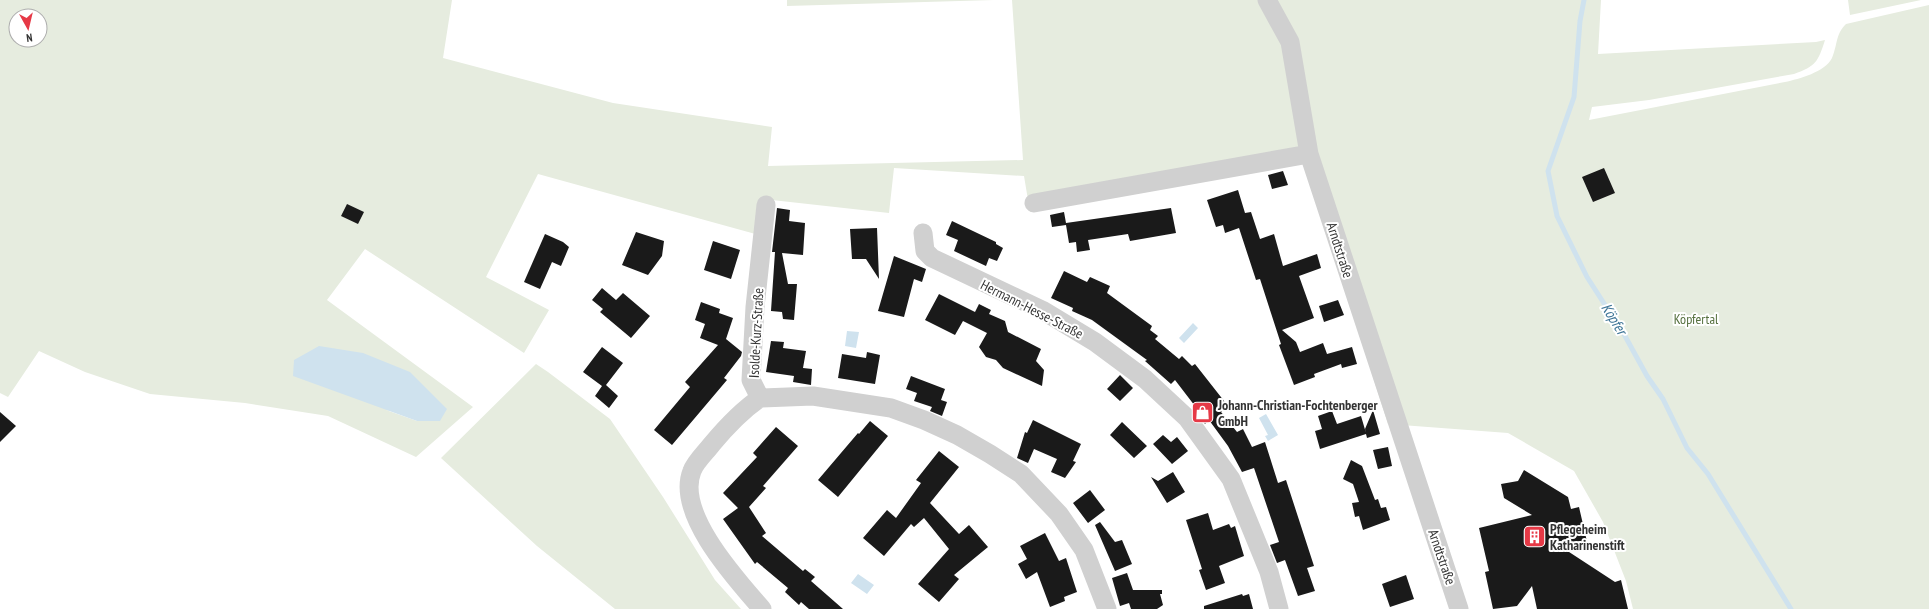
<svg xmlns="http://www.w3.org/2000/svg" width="1929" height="609" viewBox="0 0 1929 609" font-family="'PT Sans Narrow',sans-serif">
<rect width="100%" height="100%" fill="#fff"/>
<path fill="#e6ecdf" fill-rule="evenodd" d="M 0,0 L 452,0 L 443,58 L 613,103 L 772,127 L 768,166 L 1023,160 L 1012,0 L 1601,0 L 1598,54 L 1816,42 L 1825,40 C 1818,62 1816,66 1794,74 L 1649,100 L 1592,107 L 1589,120 L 1785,82 C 1799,79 1825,72 1832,58 C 1838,44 1835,35 1846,24 L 1929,5 L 1929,609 L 1633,609 L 1626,581 L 1603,522 L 1574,471 L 1508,433 L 1388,424 L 1304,161 L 1030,212 L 1024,176 L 894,168 L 889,213 L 763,199 L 759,235 L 538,174 L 486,277 L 549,310 L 524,353 L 365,249 L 327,300 L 473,407 L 416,457 L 328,416 L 245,403 L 150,394 L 85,372 L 39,351 L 8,397 L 0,393 ZM 16,16 L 40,16 L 40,40 L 16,40 ZM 386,410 L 440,421 L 417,421 Z
M 787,0 L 994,0 L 787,6 Z
M 1848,0 L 1921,0 L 1850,15 Z
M 536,364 L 548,372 L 610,419 L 663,497 L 715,580 L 741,609 L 615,609 L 537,546 L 441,458 Z"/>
<path fill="#cfe2ee" d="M 1193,323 L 1198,328 L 1184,343 L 1179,338 Z
M 847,331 L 859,332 L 856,348 L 845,346 Z
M 319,346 L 363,353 L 410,372 L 447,409 L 440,421 L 417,421 L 293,376 L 294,360 Z
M 1266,414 L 1278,435 L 1268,441 L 1265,436 L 1268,435 L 1259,418 Z
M 858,574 L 874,585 L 867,594 L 851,583 Z"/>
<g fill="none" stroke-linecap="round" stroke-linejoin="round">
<path stroke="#cfe2ee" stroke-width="5" d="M 1584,0 L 1580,21 L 1574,97 L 1548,171 L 1557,216 L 1587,277 L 1625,336 L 1647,376 L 1663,399 L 1687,448 L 1708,474 L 1791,609"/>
</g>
<path fill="#1a1a1a" d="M 1604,168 L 1615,193 L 1593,202 L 1582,177 Z
M 1283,171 L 1288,185 L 1272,189 L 1268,175 Z
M 1238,190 L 1245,213 L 1251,212 L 1260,239 L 1274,234 L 1283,266 L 1317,254 L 1321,268 L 1299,276 L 1314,318 L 1282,330 L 1296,342 L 1300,352 L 1323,343 L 1327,354 L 1352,347 L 1357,364 L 1342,368 L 1341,364 L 1314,374 L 1315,377 L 1294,385 L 1279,345 L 1281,344 L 1260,279 L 1256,280 L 1239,228 L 1225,233 L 1223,225 L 1216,227 L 1207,200 Z
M 347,204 L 364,212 L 358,224 L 341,216 Z
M 777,208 L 790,210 L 789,221 L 805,223 L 803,255 L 782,253 L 788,284 L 797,284 L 794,320 L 783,319 L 782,312 L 771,311 L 775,252 L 772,252 Z
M 1171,208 L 1176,233 L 1130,241 L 1128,234 L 1088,240 L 1090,250 L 1077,252 L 1076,242 L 1069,243 L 1066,225 L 1052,227 L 1050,215 L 1064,212 L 1066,223 Z
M 952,221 L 996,242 L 996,244 L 1003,248 L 997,261 L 989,258 L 986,266 L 954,251 L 958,240 L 946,235 Z
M 877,228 L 879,279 L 866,259 L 852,259 L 850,229 Z
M 636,232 L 664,241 L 662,256 L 648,275 L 622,265 Z
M 545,234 L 563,242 L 569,247 L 561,266 L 552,262 L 540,289 L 524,282 Z
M 713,241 L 740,250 L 731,279 L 704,270 Z
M 894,256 L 926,269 L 922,282 L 914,279 L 904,317 L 878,311 Z
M 1064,271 L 1087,282 L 1090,277 L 1110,286 L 1107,293 L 1152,326 L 1150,330 L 1158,336 L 1155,339 L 1179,359 L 1182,356 L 1192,366 L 1195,364 L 1228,406 L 1221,412 L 1237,432 L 1243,429 L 1252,447 L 1265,442 L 1278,483 L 1286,480 L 1314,566 L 1307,568 L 1315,591 L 1298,596 L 1285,560 L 1277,563 L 1270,545 L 1279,542 L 1254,468 L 1242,472 L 1228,446 L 1209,420 L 1205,424 L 1196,412 L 1198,410 L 1175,380 L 1171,384 L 1145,361 L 1147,360 L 1092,320 L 1072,311 L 1073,308 L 1051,298 Z
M 602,288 L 616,300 L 623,293 L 650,316 L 631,338 L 600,312 L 603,309 L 592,300 Z
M 939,294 L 975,312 L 979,304 L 991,310 L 989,314 L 1005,321 L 1008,332 L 1041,349 L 1036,361 L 1044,370 L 1042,386 L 1003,368 L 996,360 L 986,357 L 979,347 L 987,333 L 963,321 L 955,335 L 925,320 Z
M 1338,300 L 1344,315 L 1324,322 L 1319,306 Z
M 701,302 L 720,309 L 719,313 L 733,318 L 726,339 L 742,352 L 741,356 L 724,378 L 727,380 L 672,445 L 654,430 L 690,387 L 685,382 L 718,345 L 700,338 L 705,324 L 695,320 Z
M 771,341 L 784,342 L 783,348 L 806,351 L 803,368 L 812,369 L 811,385 L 793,382 L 794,376 L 766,372 Z
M 602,347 L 623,363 L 606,385 L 618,396 L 609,408 L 595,396 L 602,386 L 583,372 Z
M 867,352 L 880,355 L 875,384 L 838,378 L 842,354 L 866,358 Z
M 1120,375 L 1133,388 L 1120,401 L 1107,389 Z
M 911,376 L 945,389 L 941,400 L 947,402 L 942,416 L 930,411 L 932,407 L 914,401 L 917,393 L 906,389 Z
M 1373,410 L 1380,434 L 1367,438 L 1366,434 L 1320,449 L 1315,431 L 1322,429 L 1318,416 L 1332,411 L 1337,424 L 1361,416 L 1366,433 L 1365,429 Z
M 0,412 L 16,426 L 0,442 Z
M 1033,420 L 1081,444 L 1073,461 L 1076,462 L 1065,478 L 1051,472 L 1057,459 L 1034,449 L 1028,463 L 1017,458 L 1025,432 L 1027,433 Z
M 870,421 L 888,436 L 838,497 L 818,480 L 858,433 L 859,434 Z
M 1122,422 L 1147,446 L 1134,458 L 1110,435 Z
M 776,427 L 798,446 L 763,486 L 766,488 L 749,507 L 766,533 L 762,536 L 803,571 L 805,569 L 815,577 L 811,581 L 843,609 L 809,609 L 801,602 L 799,605 L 785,592 L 788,588 L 757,562 L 755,564 L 723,519 L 738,508 L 723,493 L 757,457 L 753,453 Z
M 1163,435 L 1171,442 L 1177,437 L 1188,451 L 1172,464 L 1153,444 Z
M 1388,447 L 1392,466 L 1378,469 L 1373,450 Z
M 939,451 L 959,467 L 930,503 L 959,534 L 969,525 L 988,547 L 954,575 L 959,579 L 939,602 L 918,584 L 949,549 L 924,518 L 914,527 L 911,524 L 884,556 L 863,538 L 887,510 L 896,518 L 921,483 L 916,480 Z
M 1351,460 L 1362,466 L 1375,500 L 1378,499 L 1381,508 L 1386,507 L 1390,520 L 1363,530 L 1359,516 L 1355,517 L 1352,503 L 1359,502 L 1353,484 L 1343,479 Z
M 1524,470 L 1568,497 L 1571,509 L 1579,507 L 1588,546 L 1566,550 L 1615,582 L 1621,580 L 1628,609 L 1537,609 L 1532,586 L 1517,606 L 1493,609 L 1485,572 L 1489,571 L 1479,528 L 1532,515 L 1504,498 L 1501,484 L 1518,481 Z
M 1173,472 L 1185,492 L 1167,503 L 1151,477 L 1158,481 Z
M 1090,490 L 1105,510 L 1088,523 L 1073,503 Z
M 1208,513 L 1213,530 L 1229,524 L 1231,528 L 1235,526 L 1244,556 L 1219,566 L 1225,583 L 1206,590 L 1199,570 L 1202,569 L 1186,520 Z
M 1100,522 L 1115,542 L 1122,540 L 1132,564 L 1115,571 L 1095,525 Z
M 1045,533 L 1059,561 L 1066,558 L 1077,592 L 1064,597 L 1065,601 L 1050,607 L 1037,572 L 1026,579 L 1018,564 L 1027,559 L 1020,546 Z
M 1127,573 L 1133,590 L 1162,590 L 1162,594 L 1160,594 L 1163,605 L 1157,609 L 1131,609 L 1129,603 L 1120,606 L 1112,578 Z
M 1406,575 L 1414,599 L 1390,607 L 1382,584 Z
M 1242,594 L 1243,596 L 1249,594 L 1253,609 L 1204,609 L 1204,606 Z"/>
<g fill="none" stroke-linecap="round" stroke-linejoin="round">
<path stroke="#d0d0d0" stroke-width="19" d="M 1267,0 L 1290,42 L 1309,154 L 1459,609
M 1034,203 L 1309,154
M 923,233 L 925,251 L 932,258 L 1042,310 L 1095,342 L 1145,379 L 1187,418 L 1231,479 L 1269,572 L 1279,609
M 760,398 L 813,396 L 891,408 L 924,420 L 957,435 L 990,454 L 1021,474 L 1059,514 L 1084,550 L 1107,609
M 760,398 C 741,411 727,426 712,444 C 706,452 695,462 692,471 C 675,513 736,579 762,609
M 760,398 L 751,380 L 755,307 L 766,205"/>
</g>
<defs>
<symbol id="shop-square" viewBox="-11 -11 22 22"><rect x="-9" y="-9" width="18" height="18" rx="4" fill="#e63946" stroke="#fff"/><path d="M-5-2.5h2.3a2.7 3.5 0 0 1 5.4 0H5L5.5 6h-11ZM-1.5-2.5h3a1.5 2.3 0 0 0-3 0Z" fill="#fff"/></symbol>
<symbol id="building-square" viewBox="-11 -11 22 22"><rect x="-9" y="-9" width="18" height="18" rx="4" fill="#e63946" stroke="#fff"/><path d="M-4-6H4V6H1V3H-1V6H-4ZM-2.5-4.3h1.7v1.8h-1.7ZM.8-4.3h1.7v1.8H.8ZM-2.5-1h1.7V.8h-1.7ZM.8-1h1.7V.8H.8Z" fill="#fff"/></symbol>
</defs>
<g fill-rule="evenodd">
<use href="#shop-square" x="1190" y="400" width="25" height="25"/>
<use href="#building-square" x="1522" y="524" width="25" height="25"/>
</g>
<g text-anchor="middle" stroke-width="4" stroke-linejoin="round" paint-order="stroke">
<g font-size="14" fill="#333" stroke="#fff">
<text transform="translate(1340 250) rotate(72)" y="5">Arndtstraße</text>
<text transform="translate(1032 309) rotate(27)" y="5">Hermann-Hesse-Straße</text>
<text transform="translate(756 333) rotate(-87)" y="5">Isolde-Kurz-Straße</text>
<text transform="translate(1442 557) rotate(71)" y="5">Arndtstraße</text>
</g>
<g font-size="14" fill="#56703f" stroke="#fff">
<text x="1696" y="324">Köpfertal</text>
</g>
<g font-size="14" font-weight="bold" fill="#333" stroke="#fff" text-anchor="start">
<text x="1218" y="410">Johann-Christian-Fochtenberger<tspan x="1218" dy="16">GmbH</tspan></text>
<text x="1550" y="534">Pflegeheim<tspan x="1550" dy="16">Katharinenstift</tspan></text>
</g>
<g font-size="15" font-style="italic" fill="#3f7597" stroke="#fff">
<text transform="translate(1614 319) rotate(58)" y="5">Köpfer</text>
</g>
</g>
<g transform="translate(28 28) rotate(172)"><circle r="19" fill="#ffffff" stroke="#adadad"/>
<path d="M0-3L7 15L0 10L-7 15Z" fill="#e63946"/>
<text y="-6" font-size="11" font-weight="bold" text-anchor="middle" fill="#333333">N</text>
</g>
</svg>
